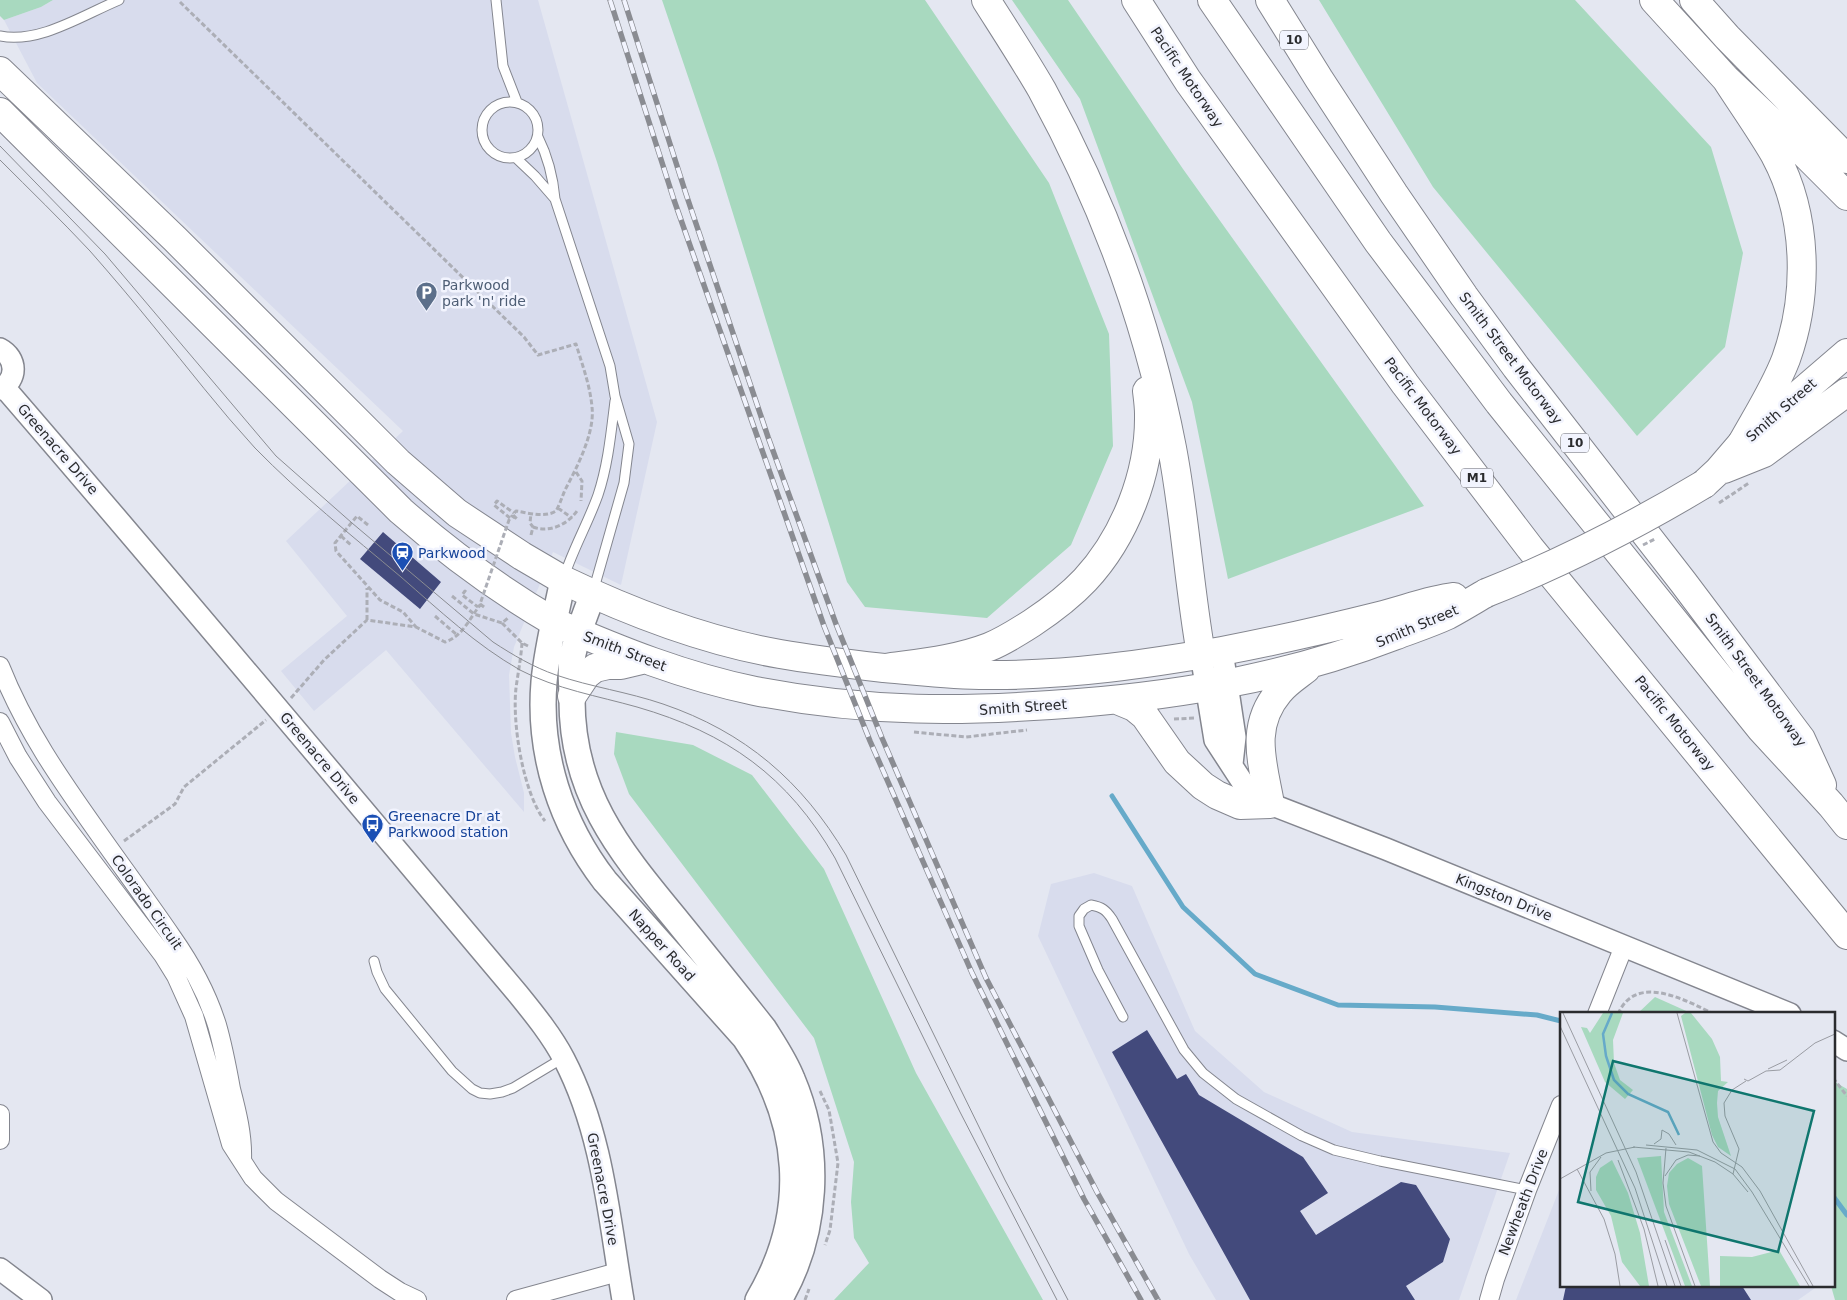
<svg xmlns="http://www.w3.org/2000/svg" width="1847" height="1300" viewBox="0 0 1847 1300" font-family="'DejaVu Sans',sans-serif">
<rect width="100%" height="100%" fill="#e4e7f1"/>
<path fill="#d8dced" d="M 53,0 L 538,0 L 657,422 L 621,585 L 553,552 L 514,647 L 509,675 L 511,733 L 515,757 L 524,793 L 524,812 L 386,650 L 314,711 L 281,671 L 347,616 L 286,541 L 403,431 L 37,83 L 4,20 L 41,7 Z
M 1094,873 L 1132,886 L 1195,1031 L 1264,1092 L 1352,1132 L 1510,1153 L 1459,1300 L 1216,1300 L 1189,1254 L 1038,936 L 1051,884 Z
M 1561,1185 L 1561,1286 L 1818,1286 L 1798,1300 L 1516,1300 Z"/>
<path fill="#a8d9bf" d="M 0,0 L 53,0 L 41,7 L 4,20 L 0,16 Z
M 662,0 L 925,0 L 1049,183 L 1109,334 L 1113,446 L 1071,545 L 987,618 L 865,607 L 847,582 L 717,162 Z
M 1012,0 L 1068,0 L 1183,169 L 1424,506 L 1228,579 L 1192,402 L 1080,99 Z
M 1319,0 L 1575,0 L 1711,147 L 1743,253 L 1725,347 L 1637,436 L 1433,187 Z
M 616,732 L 693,745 L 752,775 L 824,869 L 916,1073 L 1043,1300 L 834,1300 L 869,1263 L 854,1238 L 851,1202 L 854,1162 L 814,1038 L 629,794 L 614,754 Z
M 1655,997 L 1693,1014 L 1637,1014 Z
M 1833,1081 L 1847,1089 L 1847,1300 L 1835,1300 L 1831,1286 L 1833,1286 Z"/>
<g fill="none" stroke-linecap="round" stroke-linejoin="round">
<path stroke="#66aac9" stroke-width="5" d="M 1112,796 L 1183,907 L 1255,974 L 1338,1005 L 1435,1007 L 1537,1015 L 1561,1021
M 1833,1196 L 1847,1215"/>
</g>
<path fill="#434a7c" d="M 383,532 L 441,582 L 420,609 L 360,559 Z
M 1147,1030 L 1177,1079 L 1186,1074 L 1199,1095 L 1303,1157 L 1328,1193 L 1300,1211 L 1316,1235 L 1401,1182 L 1416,1185 L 1450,1239 L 1443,1262 L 1406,1286 L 1415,1300 L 1250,1300 L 1112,1052 Z
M 1566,1286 L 1742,1286 L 1751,1300 L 1563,1300 Z"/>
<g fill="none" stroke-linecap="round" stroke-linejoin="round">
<defs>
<path id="service" d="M 496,0 L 503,66 L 517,102
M 0,36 C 39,44 83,15 119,0
M482 130a28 28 0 1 1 56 0a28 28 0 1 1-56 0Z
M 538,137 C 548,157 553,176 555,199 L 610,366 L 615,396 L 629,444 L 624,483 L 593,592
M 516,158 L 535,176 L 555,199
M 564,577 C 573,549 588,523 598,495 C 608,465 611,433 615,401
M 374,961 L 377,972 L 385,989 L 452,1071 L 472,1089 L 480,1093 L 490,1094 L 502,1092 L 513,1088 L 563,1058
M 1123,1017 L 1098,970 L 1079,926 L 1079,916 L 1084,909 L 1091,905 C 1102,907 1106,910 1112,919 L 1184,1050 L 1203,1073 L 1236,1099 L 1302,1136 L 1334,1150 L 1380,1161 L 1527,1190"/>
<path id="minor" d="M 0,666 C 25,729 60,779 99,834 C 123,868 148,902 172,937 C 191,964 207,993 217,1025 C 223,1046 227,1067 231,1089 C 237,1112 243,1136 242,1160
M 0,722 L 18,757 L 47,802 L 163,955 L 176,976 L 194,1016 L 231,1144 L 253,1178 L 276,1201 L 380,1279 L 400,1292 L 417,1300
M 1597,1014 L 1624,946
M 0,1114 L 0,1140
M 516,1300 L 618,1272
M 1489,1300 L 1495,1279 L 1527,1190 L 1561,1105"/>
<path id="tertiary" d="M 0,349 C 17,358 18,380 0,389
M 4,387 C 177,587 347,791 518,994 C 535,1015 552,1036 564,1059 C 603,1134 609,1218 623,1300
M 1222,651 L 1235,737 L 1232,764
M 1201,654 L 1215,740 L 1243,783 L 1270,804 L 1386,849 L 1790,1014
M 1833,1041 L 1847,1050
M 0,1269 L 41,1300"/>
<path id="secondary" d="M 563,580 C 556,614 547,648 544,682 C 538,754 561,824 605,881 L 745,1038 C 802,1121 810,1212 758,1300
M 593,594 C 585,615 576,636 572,659 C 570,672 572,684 572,697 C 571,791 617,848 674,917 C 704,954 734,991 764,1029 C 774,1045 785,1061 792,1079 C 822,1149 818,1234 779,1300"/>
<path id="primary" d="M 1724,469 L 1764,453 L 1847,392
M 1704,484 L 1718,471 L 1742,443 L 1847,353
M 563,580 C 632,613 705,641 780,654 C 814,660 849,664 884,668 C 921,671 957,676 994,675 C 1070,675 1147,664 1222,651 C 1275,641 1327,629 1379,616 C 1404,610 1429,600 1454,597
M 554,622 C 621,651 683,676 755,691 C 867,713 965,712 1078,703 C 1189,694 1290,676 1394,636 C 1412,629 1431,623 1448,615 C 1461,608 1474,600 1486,593
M 572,696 L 586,675 L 595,668 L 608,665 L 621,665 L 642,660
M 1117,700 L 1134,707 L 1145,716 L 1177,762 L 1203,786 L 1217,795 L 1240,805 L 1270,804 C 1263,764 1249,727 1279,692 C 1286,683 1297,676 1306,669"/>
<path id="motorway" d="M 986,0 C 1005,30 1024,59 1042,90 C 1103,202 1148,323 1172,448 C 1185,516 1189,586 1201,654
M 1136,0 L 1188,81 L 1405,384 L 1530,548 L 1847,935
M 1212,0 L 1378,242 L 1499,403 L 1761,729 L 1831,805 L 1847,825
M 1270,0 L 1319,79 L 1394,194 L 1464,296 L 1516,367 L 1683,582 L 1801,739 L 1822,785
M 1654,0 L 1726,79 L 1795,144 L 1847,196
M 1694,0 L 1727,37 L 1847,159
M 0,71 L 175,239 L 398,462 L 457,513 L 522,556 L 563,580
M 1726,79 C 1742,104 1760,129 1775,155 C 1808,216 1809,295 1786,359 C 1775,388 1757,416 1742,443
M 0,112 L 401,511 C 449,553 499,590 554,622
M 885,668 C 920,663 955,660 989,647 C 1004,641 1018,632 1032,623 C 1050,611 1069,597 1085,580 C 1125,537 1150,473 1149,414 C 1149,406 1148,399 1147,391"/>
</defs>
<use href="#service" stroke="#84868f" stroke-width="11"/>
<use href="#minor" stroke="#84868f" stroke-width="20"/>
<use href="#tertiary" stroke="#84868f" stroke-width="24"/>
<use href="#secondary" stroke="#84868f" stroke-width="28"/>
<use href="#primary" stroke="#84868f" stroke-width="30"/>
<use href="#motorway" stroke="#84868f" stroke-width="30"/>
<path stroke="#acaeb6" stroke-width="3" stroke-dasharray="5 2.5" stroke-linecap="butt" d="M 180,2 L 524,337 L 538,355 L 576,344 C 582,364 590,385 592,407 C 595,433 577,467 565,490 C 562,497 560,504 556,511 C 545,518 529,513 516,511 L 513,515 L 517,519
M 576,472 L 582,481 L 581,501
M 1719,503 L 1749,483
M 558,508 L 572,518
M 510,518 L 494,505 L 497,501 L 514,513
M 368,525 L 357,516 L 335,543 L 336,551 L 380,600 L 403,612 L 416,627
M 533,527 C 549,533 567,525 577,511
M 531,535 L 533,527 L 530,523 L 531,513
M 341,536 L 351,545
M 466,592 L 465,591 L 462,595 L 478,607
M 452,596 L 474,614 L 502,623 L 508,618
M 435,616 L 457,635
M 367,620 L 367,588
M 502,623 L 522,643 L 528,646
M 522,643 C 521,658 518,673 516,688 C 512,723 523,793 545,821
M 291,698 L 324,660 L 367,620 L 416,627 L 445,642 C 462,637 470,618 480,605 L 484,607
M 1174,719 L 1195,718
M 914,732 L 966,737 L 1027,730
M 124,841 L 175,804 L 184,787 L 266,720
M 1618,1014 C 1636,972 1687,1001 1714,1014
M 1833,1078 L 1847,1096
M 820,1091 L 829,1110 L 838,1163 L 830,1230 L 825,1245
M 805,1300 L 809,1289"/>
<use href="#service" stroke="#fff" stroke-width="9"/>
<use href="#minor" stroke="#fff" stroke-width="18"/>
<use href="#tertiary" stroke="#fff" stroke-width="21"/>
<use href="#secondary" stroke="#fff" stroke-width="25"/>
<use href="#primary" stroke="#fff" stroke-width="28"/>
<use href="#motorway" stroke="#fff" stroke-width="28"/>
<path stroke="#8a8c92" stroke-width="1" d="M 0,146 L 105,254 L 276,456 L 352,523 L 493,642 C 513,655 533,667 556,675 C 591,687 628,692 663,704 C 745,732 802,781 846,855 L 1005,1180 L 1068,1300
M 0,160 C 30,190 61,220 90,251 C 112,276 134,302 155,328 C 188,368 220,410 255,448 C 301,495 351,535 401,577 C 439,610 476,645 520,670 C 556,689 598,696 637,707 C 727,733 788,776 835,858 L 960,1112 L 1057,1300"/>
<defs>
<path id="rail" d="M 610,0 L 674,200 L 824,626 L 870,741 L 972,973 L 1084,1199 L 1141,1300
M 624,0 L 686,194 L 768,437 L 836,624 L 882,738 L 986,978 L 1097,1192 L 1158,1300"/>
</defs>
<use href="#rail" stroke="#8a8c92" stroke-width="5.5"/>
<use href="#rail" stroke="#f2f4fe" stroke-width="4" stroke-dasharray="11" stroke-linecap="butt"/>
<defs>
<path id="primary-bridge" d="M 1486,593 C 1562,563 1634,526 1704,484"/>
</defs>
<use href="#primary-bridge" stroke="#84868f" stroke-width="30" stroke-linecap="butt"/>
<path stroke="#acaeb6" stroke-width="3" stroke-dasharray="5 2.5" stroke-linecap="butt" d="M 1643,545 L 1655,539
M 484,607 L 480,604 L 509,520 L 512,516 L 517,519"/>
<use href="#primary-bridge" stroke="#fff" stroke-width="28"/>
</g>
<defs>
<symbol id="parking-pin" viewBox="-11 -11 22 30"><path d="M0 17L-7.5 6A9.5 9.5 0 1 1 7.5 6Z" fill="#5c6f8a" stroke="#f2f4fe"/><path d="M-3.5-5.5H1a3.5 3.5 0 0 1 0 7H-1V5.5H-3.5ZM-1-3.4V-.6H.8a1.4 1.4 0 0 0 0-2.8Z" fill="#fff"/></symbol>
<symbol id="station-pin" viewBox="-11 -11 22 30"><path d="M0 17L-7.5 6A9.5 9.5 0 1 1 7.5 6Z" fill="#1a4fb4" stroke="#f2f4fe"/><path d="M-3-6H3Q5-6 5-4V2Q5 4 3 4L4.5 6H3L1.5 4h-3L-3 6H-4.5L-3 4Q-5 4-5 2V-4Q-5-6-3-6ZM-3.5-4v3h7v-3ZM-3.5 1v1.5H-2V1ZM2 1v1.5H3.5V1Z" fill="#fff"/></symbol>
<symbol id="bus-pin" viewBox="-11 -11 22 30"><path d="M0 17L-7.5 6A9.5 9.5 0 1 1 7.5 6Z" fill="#1a4fb4" stroke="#f2f4fe"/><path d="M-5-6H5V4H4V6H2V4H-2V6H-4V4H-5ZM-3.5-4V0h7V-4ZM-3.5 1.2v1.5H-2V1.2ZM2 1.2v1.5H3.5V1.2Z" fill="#fff"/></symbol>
</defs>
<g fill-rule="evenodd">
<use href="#parking-pin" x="414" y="280" width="25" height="34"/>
<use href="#station-pin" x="390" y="540" width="25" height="34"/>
<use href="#bus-pin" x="360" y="812" width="25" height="34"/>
</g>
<g text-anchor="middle" stroke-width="5" stroke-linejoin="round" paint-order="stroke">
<g fill="#f2f4fe" stroke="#66676c" stroke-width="1">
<rect x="1280" y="30.5" width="28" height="19" rx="4"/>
<rect x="1561" y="433.5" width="28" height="19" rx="4"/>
<rect x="1461" y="468.5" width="32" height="19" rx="4"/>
</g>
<g font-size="12" font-weight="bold" fill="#2a2b2e">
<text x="1294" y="44">10</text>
<text x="1575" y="447">10</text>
<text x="1477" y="482">M1</text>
</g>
<g font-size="14" fill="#2a2b2e" stroke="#f2f4fe">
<text transform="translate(1187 77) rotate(56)" y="5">Pacific Motorway</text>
<text transform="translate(1511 358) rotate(53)" y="5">Smith Street Motorway</text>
<text transform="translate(1423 406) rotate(53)" y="5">Pacific Motorway</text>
<text transform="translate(1781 410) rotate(-41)" y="5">Smith Street</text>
<text transform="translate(58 449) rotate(49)" y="5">Greenacre Drive</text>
<text transform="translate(1417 626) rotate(-23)" y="5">Smith Street</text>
<text transform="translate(625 651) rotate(21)" y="5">Smith Street</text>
<text transform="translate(1756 680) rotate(54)" y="5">Smith Street Motorway</text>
<text transform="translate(1023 707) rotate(-4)" y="5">Smith Street</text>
<text transform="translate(1675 723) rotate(51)" y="5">Pacific Motorway</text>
<text transform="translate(320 758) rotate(50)" y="5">Greenacre Drive</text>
<text transform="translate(1504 897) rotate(22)" y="5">Kingston Drive</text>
<text transform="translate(147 902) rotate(55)" y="5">Colorado Circuit</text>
<text transform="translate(662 945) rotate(48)" y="5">Napper Road</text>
<text transform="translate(603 1189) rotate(79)" y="5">Greenacre Drive</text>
<text transform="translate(1523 1202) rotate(-69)" y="5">Newheath Drive</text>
</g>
<g font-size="14" fill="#4e5e75" stroke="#f2f4fe" text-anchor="start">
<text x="442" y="290">Parkwood<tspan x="442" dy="16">park 'n' ride</tspan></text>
</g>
<g font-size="14" fill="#164399" stroke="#f2f4fe" text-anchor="start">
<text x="418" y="558">Parkwood</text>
<text x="388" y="821">Greenacre Dr at<tspan x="388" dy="16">Parkwood station</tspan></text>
</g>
</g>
<g transform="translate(1560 1012)">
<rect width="275" height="275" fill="#e4e7f1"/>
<path d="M 43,1 L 63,1 L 53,28 L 54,51 L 60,68 L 73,78 L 65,87 L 45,70 L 21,15 L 27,16 L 30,21 ZM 125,1 L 131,1 L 152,27 L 160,45 L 161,69 L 168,70 L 158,79 L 157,91 L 158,105 L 171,144 L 158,135 L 152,123 L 121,4 ZM 101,144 L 104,200 L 132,274 L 125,274 L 77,146 ZM 128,146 L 142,154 L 150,274 L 141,274 L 109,192 L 107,174 L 109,161 L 117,152 ZM 52,148 L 68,181 L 80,221 L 89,274 L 80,274 L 62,250 L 51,204 L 36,178 L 36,165 L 40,156 ZM 219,238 L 240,274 L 160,274 L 160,244 L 192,245 Z" fill="#a8d9bf"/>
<path fill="none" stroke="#66aac9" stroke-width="2.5" d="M 52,1 L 43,22 L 46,44 L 54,68 L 68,82 L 108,100 L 119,123"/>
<path fill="none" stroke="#9a9ca3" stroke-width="1" d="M 3,1 L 76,160 L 115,274M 117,1 L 153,130 L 161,141 L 182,155 L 200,179 L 253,274M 0,14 L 75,176 L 107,274M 208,57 L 227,48M 184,67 L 188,69 L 206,59 L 220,58 L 255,31 L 275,22M 94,132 L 101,127 L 102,118 L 109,122 L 116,133M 86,133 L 137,138 L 175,157M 73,135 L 129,140 L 155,150 L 173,162 L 179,137 L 165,104 L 164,91 L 172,78 L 186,69M 106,136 L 103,171 L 106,194 L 135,274M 58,148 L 84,217 L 98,274M 17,157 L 44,207 L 55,242 L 60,274M 175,157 L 192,180 L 249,274M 173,162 L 188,180M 105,164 L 116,148 L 128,143 L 140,144M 0,167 L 46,141 L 75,135M 31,179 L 30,160 L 41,145M 105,228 L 121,274"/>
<path fill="#0f766e" fill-opacity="0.15" stroke="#0f766e" stroke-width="2.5" d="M 53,49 L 254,99 L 218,240 L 18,190 Z"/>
<rect width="275" height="275" fill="none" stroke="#2a2b2e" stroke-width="2.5"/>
</g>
</svg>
